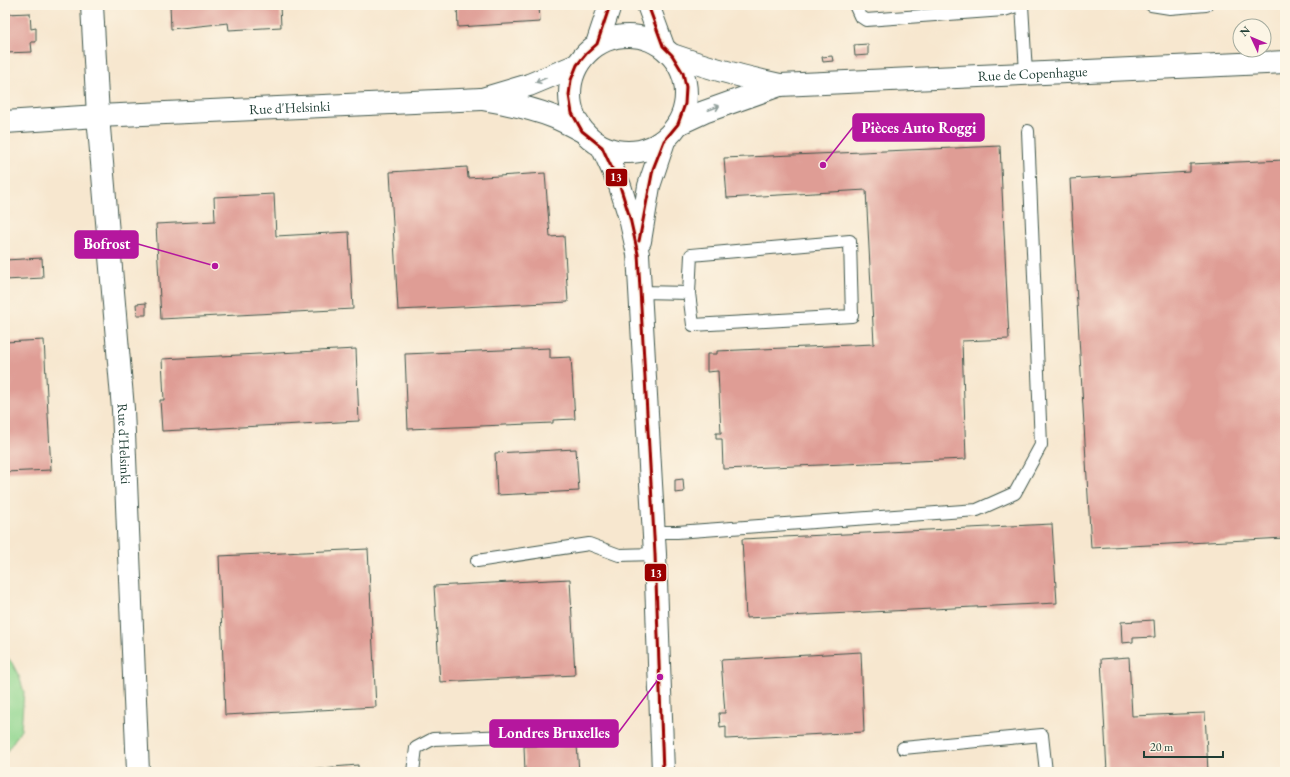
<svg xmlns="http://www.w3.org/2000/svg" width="1290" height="777" viewBox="0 0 1290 777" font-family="'EB Garamond',serif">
<rect width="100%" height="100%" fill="#fcf5e5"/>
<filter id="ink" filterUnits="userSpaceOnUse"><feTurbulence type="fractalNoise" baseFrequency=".025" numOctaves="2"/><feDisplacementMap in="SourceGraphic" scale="8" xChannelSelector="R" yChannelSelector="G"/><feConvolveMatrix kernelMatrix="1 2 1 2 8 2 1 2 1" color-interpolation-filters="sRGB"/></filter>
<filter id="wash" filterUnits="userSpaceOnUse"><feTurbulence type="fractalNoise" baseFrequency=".012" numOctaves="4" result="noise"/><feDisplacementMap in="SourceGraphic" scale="16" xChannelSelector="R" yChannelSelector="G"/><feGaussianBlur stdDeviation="0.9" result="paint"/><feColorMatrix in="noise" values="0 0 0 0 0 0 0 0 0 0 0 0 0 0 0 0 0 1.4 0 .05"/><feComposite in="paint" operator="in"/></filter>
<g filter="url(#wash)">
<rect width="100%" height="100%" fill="#f7e7cf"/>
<path fill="#92d791" stroke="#588a62" d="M 5,654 L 12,663 L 19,676 L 24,692 L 21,730 L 5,754 Z"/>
<g id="blocks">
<path fill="#df9d95" d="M 170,5 L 280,5 L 281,27 L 229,30 L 228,23 L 171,29 Z
M 457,5 L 539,5 L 540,22 L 458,27 Z
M 30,13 L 31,29 L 36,28 L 36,42 L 31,42 L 32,52 L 5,53 L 5,14 Z
M 868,44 L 868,55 L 855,56 L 854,45 Z
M 832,56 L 833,61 L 823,62 L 822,57 Z
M 1000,146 L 1009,339 L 962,341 L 966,459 L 723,469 L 722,439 L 716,439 L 716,433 L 721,433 L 718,371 L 707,372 L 707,354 L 717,354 L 717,351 L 874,344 L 866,190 L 727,198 L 724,158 Z
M 1285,160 L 1285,538 L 1091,548 L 1070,179 L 1190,172 L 1190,164 Z
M 467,167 L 468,178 L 545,173 L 550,237 L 564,236 L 568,302 L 398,310 L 390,172 Z
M 274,194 L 276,236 L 349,232 L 353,309 L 161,319 L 156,224 L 215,221 L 214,197 Z
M 42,258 L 43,278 L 5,280 L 5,260 Z
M 146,303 L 146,315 L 137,315 L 136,304 Z
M 44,340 L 51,470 L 5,472 L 5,342 Z
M 550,348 L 550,358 L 571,357 L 575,419 L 553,420 L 553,423 L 408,429 L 405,354 Z
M 356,349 L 359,421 L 162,431 L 160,400 L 164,400 L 162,359 Z
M 576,449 L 579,491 L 497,495 L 495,453 Z
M 683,479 L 684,492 L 675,493 L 675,480 Z
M 1052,524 L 1057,603 L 746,618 L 742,539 Z
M 368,549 L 376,707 L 225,715 L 219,556 Z
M 570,579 L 575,675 L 440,682 L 434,586 Z
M 1154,620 L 1155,637 L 1133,638 L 1133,642 L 1122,643 L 1121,622 Z
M 861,652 L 864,732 L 726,739 L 726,726 L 720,727 L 719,713 L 725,713 L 721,660 Z
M 1129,657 L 1132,716 L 1205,713 L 1208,772 L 1107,772 L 1101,659 Z
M 577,745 L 579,772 L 525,772 L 524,746 Z
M 358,765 L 358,772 L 282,772 L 282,771 Z"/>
</g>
</g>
<g filter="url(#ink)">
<use href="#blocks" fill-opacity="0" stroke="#3f564b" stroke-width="1"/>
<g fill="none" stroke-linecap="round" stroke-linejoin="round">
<defs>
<path id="service" d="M 855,5 L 860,16 L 866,20 L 1004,10 L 1019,5
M 1022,5 L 1026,73
M 1151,5 L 1170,8 L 1206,5
M 640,292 L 689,293 L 693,325 L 852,316 L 850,241 L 691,255 L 689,293
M 653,532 L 677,532 L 977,510 L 1015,493 L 1041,445 L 1028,131
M 477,561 L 589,544 L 619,555 L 655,554
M 903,748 L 1042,735 L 1046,772
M 413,772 L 416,748 L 433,739 L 559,734"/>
<g id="minor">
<path id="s1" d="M 92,5 L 98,116 L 123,409 L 138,772"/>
<path d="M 672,55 C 709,68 742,77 780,85 L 704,112 L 678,124"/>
<path d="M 577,65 L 529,85 L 482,99 C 507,103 531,108 554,117 C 564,121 573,126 582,131"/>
<path id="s2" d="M 780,85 L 1285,62"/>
<path id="s3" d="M 5,122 L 98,116 L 482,99"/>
</g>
<path id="tertiary" d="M 648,5 L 663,46
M570 94a58 58 0 1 1 116 0a58 58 0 1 1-116 0Z
M 597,44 L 610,5
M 602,147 L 620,186 L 630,218 L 638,254 L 655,554 L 663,772
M 640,241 L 649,186 L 664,141"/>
</defs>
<use href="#service" stroke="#3f564b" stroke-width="14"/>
<use href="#minor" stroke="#3f564b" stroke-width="24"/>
<use href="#tertiary" stroke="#3f564b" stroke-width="24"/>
<use href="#service" stroke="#fff" stroke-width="12"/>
<use href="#minor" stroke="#fff" stroke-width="22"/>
<use href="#tertiary" stroke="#fff" stroke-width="22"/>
<defs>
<path id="bus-1" d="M 610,5 L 597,44 L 586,54 L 577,65 L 571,80 L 569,95 L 572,113 L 582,131 L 602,147 L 620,186 L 630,218 L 638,254 L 655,554 L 663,772
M 639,241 L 653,169 L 664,141 L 678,124 L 685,104 L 686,87 L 683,73 L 672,55 L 663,46 L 648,5"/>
</defs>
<use href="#bus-1" stroke="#fcf5e5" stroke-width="6"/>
<use href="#bus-1" stroke="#9b0000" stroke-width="3"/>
</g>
<defs><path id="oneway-shaft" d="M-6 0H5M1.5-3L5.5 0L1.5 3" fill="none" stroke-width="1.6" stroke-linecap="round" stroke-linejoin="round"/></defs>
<g stroke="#8f9e9a">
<use href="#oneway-shaft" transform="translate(541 80) rotate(157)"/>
<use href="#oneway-shaft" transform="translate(714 108) rotate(-21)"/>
</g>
</g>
<g text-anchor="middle" stroke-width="3" stroke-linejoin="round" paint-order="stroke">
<g font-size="14" fill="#1f3d34" stroke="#fcf5e5">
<text dy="5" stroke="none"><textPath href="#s2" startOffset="253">Rue de Copenhague</textPath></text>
<text dy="5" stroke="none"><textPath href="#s3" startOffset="285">Rue d'Helsinki</textPath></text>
<text dy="5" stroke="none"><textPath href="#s1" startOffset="440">Rue d'Helsinki</textPath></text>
</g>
</g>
<path fill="none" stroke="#b5179e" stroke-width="1.5" d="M823 165L853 127M215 266L138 244M660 677L618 733"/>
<g fill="#b5179e" stroke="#fcf5e5" stroke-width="1.5">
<circle cx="823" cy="165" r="4"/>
<circle cx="215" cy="266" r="4"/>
<circle cx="660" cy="677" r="4"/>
</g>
<g fill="#b5179e" stroke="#b5179e" stroke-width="1.5">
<rect x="853" y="114" width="131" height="27" rx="4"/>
<rect x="75" y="231" width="63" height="27" rx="4"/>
<rect x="490" y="720" width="128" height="27" rx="4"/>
</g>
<g font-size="15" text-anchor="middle" font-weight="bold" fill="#fff">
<text x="919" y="133">Pièces Auto Roggi</text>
<text x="107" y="249">Bofrost</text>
<text x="554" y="738">Londres Bruxelles</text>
</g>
<g stroke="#fcf5e5" stroke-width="1.5">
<rect x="605" y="168" width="23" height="19" rx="4" fill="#9b0000"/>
<rect x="644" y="563" width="23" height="19" rx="4" fill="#9b0000"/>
</g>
<g font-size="11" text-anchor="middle" font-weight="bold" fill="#fff">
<text x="616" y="181">13</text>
<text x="656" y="577">13</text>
</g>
<rect width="1290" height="777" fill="none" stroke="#fcf5e5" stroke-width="20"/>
<g transform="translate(1252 38) rotate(314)"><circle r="19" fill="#fcf5e5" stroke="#a4ab9e"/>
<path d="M0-3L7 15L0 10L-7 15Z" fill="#b5179e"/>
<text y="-6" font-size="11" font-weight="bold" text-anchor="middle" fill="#1f3d34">N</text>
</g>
<path d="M1144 751v6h79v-6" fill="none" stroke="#1f3d34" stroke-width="2"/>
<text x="1150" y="751" font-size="12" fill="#1f3d34" stroke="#fcf5e5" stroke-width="3" paint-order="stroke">20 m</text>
</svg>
